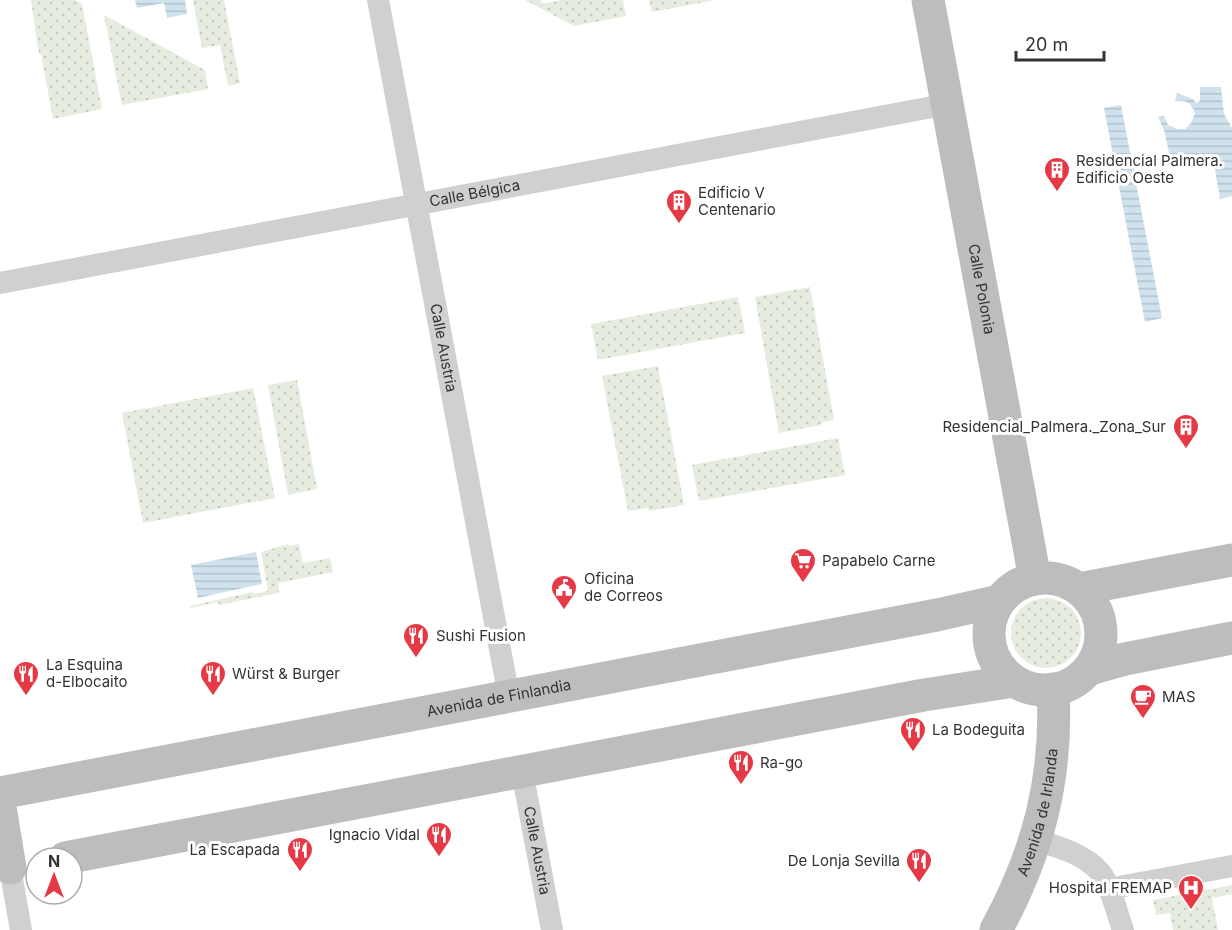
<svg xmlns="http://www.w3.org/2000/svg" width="1232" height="930" viewBox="0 0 1232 930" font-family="Inter,sans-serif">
<defs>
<pattern id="green-dots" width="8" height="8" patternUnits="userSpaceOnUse" patternTransform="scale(1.5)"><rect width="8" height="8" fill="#e6ecdf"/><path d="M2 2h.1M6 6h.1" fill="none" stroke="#c6cbc0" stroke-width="1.8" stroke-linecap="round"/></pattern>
<pattern id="water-rules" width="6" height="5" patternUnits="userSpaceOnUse" patternTransform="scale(1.5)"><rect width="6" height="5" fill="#cfe2ee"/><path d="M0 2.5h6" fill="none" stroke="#b2c2cd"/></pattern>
</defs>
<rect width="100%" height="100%" fill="#fff"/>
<path fill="url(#green-dots)" d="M 31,0 L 75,0 L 82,4 L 102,109 L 53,119 L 41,54 L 39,54 Z
M 193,0 L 224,0 L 240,83 L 228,86 L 220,45 L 202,48 Z
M 525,0 L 541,0 L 542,4 L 562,0 L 623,0 L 626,16 L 574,26 Z
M 649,0 L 715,0 L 652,12 Z
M 104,15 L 205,70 L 208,89 L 122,105 Z
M 810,287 L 834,420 L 823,422 L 821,425 L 779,433 L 755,297 Z
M 738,297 L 745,333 L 598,360 L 591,324 Z
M 658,366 L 684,505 L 649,511 L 648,508 L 628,511 L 602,376 Z
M 297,380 L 317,489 L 288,495 L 268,385 Z
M 253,388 L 275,498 L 143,523 L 122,413 Z
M 838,438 L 845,475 L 699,501 L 692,465 Z
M 288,544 L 289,546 L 299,544 L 303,563 L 330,558 L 333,572 L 278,583 L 279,593 L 219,605 L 218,602 L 190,608 L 190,606 L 253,592 L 254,594 L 268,591 L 261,552 Z
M1011 633a35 35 0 1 1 70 0a35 35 0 1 1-70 0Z
M 1232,885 L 1232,894 L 1212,898 L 1218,930 L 1173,930 L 1170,913 L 1156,915 L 1153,900 Z"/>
<path fill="url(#water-rules)" d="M 135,0 L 185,0 L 187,14 L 167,18 L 164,3 L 137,8 Z
M 1200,87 L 1221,87 L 1224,114 L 1232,128 L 1232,196 L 1220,199 L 1213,159 L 1171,162 L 1164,130 L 1158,117 L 1164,116 L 1168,125 L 1178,129 L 1185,129 L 1191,123 L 1195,113 C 1191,103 1187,100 1175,101 L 1177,93 L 1193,99 L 1196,103 L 1200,101 Z
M 1121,105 L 1162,318 L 1145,322 L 1104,108 Z
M 256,552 L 262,584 L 198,598 L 191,565 Z"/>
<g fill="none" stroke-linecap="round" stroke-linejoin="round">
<g stroke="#d0d0d0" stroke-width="22">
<path id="s1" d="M 378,0 L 509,697"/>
<path id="s2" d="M 0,283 L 948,104"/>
<path id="s3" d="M 522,771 L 552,930"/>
<path d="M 1036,840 C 1059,847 1084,854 1100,872 C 1111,885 1117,914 1123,930"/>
<path d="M 10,868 L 21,930"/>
<path d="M 1108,889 L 1232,866"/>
</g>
<g stroke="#bdbdbd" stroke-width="33">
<path id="s4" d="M 928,0 L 1035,579"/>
<circle cx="1045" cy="634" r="56"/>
<path d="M 1079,589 L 1232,560"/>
<path d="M 1089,669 L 1125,659 L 1232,638"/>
<path id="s5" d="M 0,793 L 937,615 L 999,601"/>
<path d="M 0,807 L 10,868"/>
<path d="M 65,858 L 924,695 L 1014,681"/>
<path id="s6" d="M 996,930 C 1038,853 1058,778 1053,689"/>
</g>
</g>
<defs>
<symbol id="building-pin" viewBox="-11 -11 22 30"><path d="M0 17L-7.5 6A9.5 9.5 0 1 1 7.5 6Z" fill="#e63946" stroke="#fff"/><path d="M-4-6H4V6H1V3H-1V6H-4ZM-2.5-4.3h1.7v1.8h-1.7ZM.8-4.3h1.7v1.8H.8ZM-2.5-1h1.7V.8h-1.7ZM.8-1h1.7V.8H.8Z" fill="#fff"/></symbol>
<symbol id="supermarket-pin" viewBox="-11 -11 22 30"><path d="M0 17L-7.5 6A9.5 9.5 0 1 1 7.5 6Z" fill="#e63946" stroke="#fff"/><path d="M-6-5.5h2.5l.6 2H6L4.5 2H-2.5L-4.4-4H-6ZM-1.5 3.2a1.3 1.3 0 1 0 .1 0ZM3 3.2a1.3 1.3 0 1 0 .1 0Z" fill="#fff"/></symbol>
<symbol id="civic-pin" viewBox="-11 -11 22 30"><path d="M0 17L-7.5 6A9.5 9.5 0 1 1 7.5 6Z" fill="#e63946" stroke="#fff"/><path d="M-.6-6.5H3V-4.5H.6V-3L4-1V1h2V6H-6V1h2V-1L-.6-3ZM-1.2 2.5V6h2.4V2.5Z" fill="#fff"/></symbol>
<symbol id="restaurant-pin" viewBox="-11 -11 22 30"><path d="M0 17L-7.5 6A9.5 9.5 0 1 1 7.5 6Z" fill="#e63946" stroke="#fff"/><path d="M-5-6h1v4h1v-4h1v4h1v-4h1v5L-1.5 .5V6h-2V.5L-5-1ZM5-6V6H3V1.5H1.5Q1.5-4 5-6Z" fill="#fff"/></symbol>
<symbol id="cafe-pin" viewBox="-11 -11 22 30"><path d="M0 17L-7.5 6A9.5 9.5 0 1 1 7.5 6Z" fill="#e63946" stroke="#fff"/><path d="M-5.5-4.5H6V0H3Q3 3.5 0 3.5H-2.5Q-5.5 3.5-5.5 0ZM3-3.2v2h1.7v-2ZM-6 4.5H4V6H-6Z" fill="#fff"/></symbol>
<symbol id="hospital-pin" viewBox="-11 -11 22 30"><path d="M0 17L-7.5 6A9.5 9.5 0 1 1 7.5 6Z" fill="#e63946" stroke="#fff"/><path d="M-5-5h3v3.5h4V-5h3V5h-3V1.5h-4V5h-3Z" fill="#fff"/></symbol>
</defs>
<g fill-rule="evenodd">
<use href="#building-pin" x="1042" y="155" width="30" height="40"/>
<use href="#building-pin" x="664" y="187" width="30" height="40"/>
<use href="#building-pin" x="1171" y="412" width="30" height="40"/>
<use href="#supermarket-pin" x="788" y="546" width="30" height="40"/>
<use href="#civic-pin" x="549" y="573" width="30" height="40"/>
<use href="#restaurant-pin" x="401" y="621" width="30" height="40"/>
<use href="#restaurant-pin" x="11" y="659" width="30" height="40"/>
<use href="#restaurant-pin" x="198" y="659" width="30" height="40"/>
<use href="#cafe-pin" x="1128" y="682" width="30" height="40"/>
<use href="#restaurant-pin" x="898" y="715" width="30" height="40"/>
<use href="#restaurant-pin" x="726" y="748" width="30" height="40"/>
<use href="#restaurant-pin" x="424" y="820" width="30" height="40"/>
<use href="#restaurant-pin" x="285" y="835" width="30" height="40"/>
<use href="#restaurant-pin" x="904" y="846" width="30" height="40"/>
<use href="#hospital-pin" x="1176" y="873" width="30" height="40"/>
</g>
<g text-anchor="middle" stroke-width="6" stroke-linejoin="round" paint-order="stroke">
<g font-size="15" fill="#333" stroke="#fff" text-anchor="start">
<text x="1076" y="166">Residencial Palmera.<tspan x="1076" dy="17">Edificio Oeste</tspan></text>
<text x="698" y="198">Edificio V<tspan x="698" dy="17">Centenario</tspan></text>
<text x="1166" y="432" text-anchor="end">Residencial_Palmera._Zona_Sur</text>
<text x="822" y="566">Papabelo Carne</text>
<text x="584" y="584">Oficina<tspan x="584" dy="17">de Correos</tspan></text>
<text x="436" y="641">Sushi Fusion</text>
<text x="46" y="670">La Esquina<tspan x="46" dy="17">d-Elbocaito</tspan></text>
<text x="232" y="679">Würst &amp; Burger</text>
<text x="1162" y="702">MAS</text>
<text x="932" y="735">La Bodeguita</text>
<text x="760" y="768">Ra-go</text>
<text x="420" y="840" text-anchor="end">Ignacio Vidal</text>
<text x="280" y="855" text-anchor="end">La Escapada</text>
<text x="900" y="866" text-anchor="end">De Lonja Sevilla</text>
<text x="1172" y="893" text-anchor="end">Hospital FREMAP</text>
</g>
<g font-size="15" fill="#333" stroke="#fff">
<text dy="5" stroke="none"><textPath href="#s2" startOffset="483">Calle Bélgica</textPath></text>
<text dy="5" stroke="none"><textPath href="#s4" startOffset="294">Calle Polonia</textPath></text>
<text dy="5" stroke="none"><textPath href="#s1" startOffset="354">Calle Austria</textPath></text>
<text dy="5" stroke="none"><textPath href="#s5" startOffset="508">Avenida de Finlandia</textPath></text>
<text dy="5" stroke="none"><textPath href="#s6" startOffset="126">Avenida de Irlanda</textPath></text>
<text dy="5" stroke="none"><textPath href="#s3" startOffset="81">Calle Austria</textPath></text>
</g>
</g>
<g transform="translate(54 876)"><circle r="28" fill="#ffffff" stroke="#adadad" stroke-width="1.5"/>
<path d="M0-4.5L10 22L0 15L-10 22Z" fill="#e63946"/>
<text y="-9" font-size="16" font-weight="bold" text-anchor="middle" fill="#333333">N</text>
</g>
<path d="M1016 51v9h88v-9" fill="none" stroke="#333333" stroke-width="3"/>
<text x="1025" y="51" font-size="18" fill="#333333" stroke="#ffffff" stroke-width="4.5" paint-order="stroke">20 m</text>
</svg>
